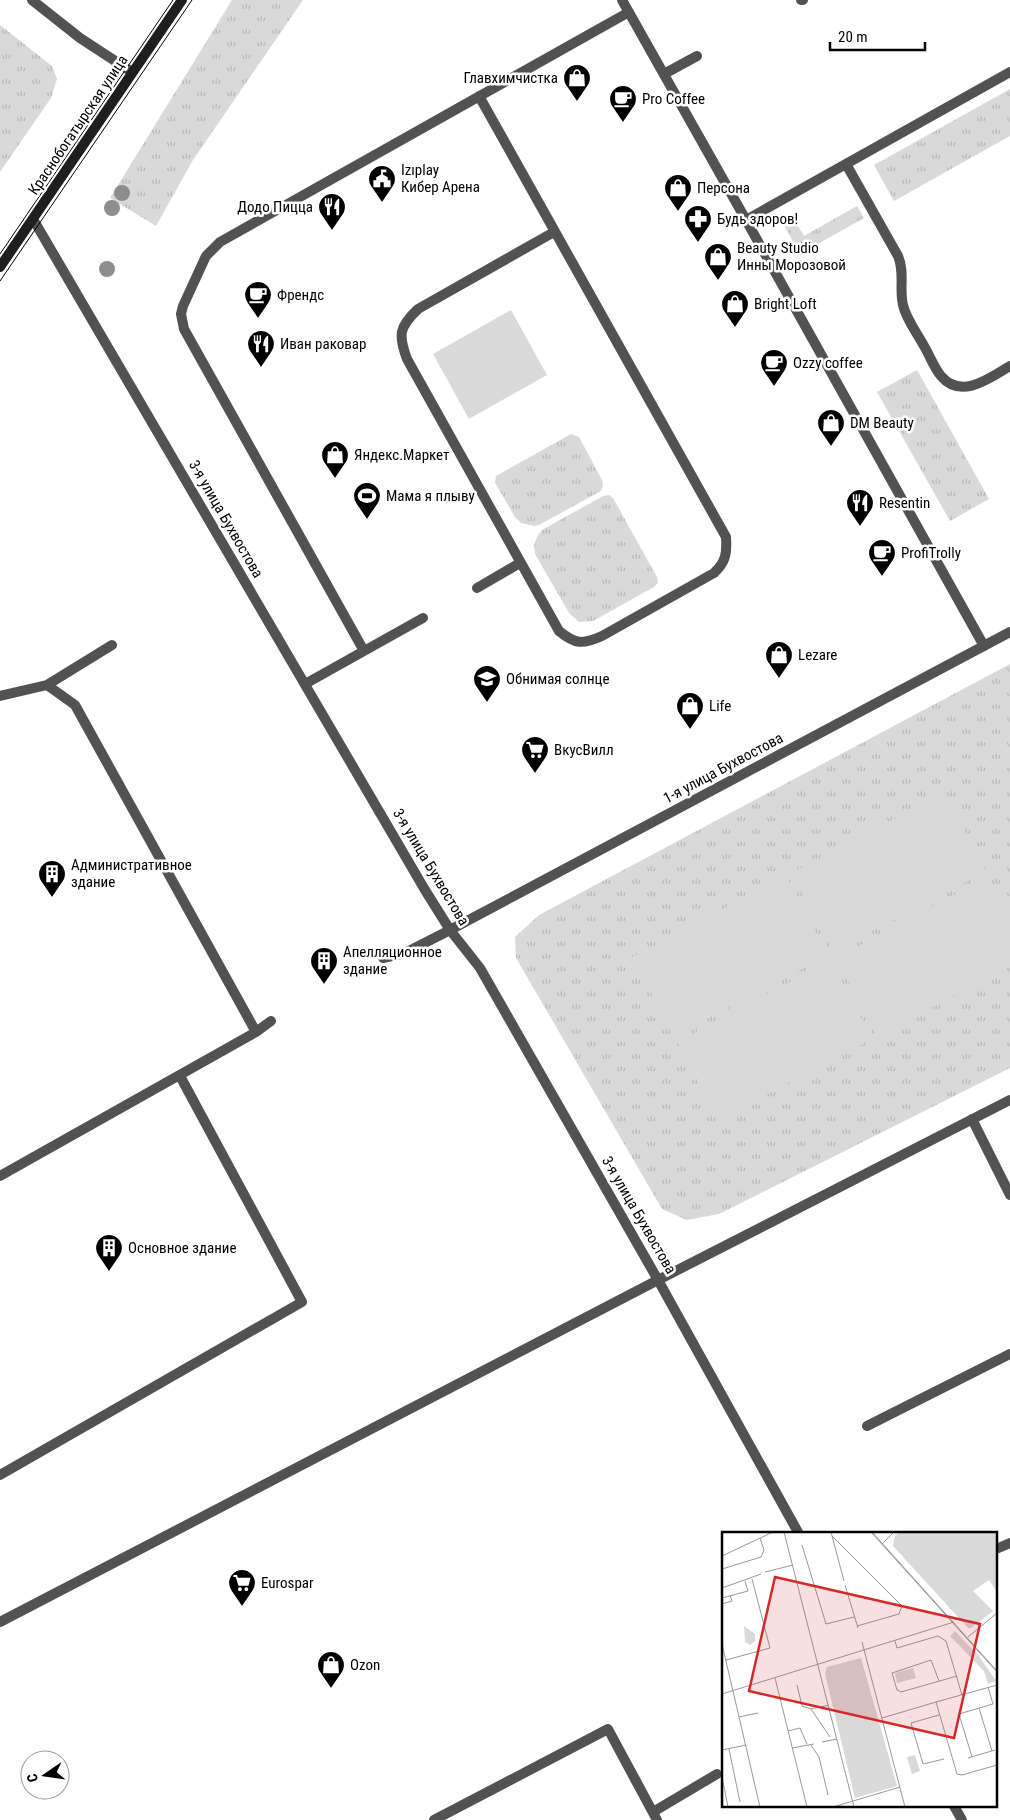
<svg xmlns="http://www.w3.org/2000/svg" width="1010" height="1820" viewBox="0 0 1010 1820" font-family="'Roboto Condensed',sans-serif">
<defs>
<pattern id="grass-tufts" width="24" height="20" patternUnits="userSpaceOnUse" patternTransform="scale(1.25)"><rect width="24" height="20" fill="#d9d9d9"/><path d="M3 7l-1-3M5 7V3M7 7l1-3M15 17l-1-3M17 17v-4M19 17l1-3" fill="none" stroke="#b8b8b8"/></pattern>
</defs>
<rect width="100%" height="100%" fill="#fff"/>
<path fill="url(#grass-tufts)" d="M 232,0 L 303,0 L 193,160 L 156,226 L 110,198 Z
M 0,25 L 52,66 L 57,79 L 51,98 L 0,172 Z
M 1010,89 L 1010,136 L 894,201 L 874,165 Z
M 857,206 L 864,218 L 800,254 L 781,220 L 791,214 L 804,236 Z
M 917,370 L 989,499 L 950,521 L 877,392 Z
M 571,434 L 579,437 L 602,480 L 603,486 L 601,491 L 539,525 L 534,526 L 521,523 L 515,517 L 495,483 L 496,476 Z
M 609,495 L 613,498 L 657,577 L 658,583 L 654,587 L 593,621 L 579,622 L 569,613 L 535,554 L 534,545 L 537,537 L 542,530 L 603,496 Z
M 1010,664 L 1010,1068 L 719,1214 L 687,1220 L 662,1209 L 516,958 L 515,937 L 539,915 Z"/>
<path fill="#d9d9d9" d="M 511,310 L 547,375 L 469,419 L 433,354 Z
M 945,792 L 986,871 L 833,952 L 791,873 Z
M 786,876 L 828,955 L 674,1036 L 632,957 Z
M 989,876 L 1010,916 L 1010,966 L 877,1036 L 836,958 Z
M 831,960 L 872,1039 L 718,1120 L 677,1042 Z"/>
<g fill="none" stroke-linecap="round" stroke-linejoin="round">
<path stroke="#525252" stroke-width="10" d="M 622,0 L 746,220 L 1010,72
M 801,0 L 803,0
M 664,74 L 697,56
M 479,96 L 726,537 C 727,553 726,562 714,573 L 602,636 C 582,645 575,644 559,631 L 407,359 C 398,335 399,327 418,309 L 554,232
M 846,164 L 898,256 C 905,272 899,288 903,305 C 906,319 917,333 924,346 C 930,356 934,368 941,376 C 961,400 990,378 1010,366
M 746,220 L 984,646
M 477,588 L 520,563
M 364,651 L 423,618
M 305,684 L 364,651 L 184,329 L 181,314 L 183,306 L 206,256 L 220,242 L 629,12
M 47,685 L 112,645
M 0,696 L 47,685 L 75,705 L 256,1032
M 383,958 L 405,953 L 450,930
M 972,1119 L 1010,1195
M 0,1176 L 256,1032 L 271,1021
M 658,1280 L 1010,1100
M 867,1426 L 1010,1354
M 0,1475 L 302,1302 L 180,1076
M 996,1549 L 1010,1543
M 653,1812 L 717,1774
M 434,1820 L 608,1729 L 657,1820"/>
<path stroke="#525252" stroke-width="10" d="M 32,0 L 80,38 L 132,72
M 0,1622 L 658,1280"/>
<path stroke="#525252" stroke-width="10" d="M 33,219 L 425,890 L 450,930 L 480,968 L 658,1280 L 799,1534
M 450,930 L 1010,632
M 954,1806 L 962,1820"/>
<path stroke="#1f1f1f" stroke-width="10" d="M 0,267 L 182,0"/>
<path stroke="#000" stroke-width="1" d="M 0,254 L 173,0
M 0,281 L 192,0"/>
</g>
<g fill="#8d8d8d">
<circle cx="122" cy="193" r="8"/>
<circle cx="112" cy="208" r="8"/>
<circle cx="107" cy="269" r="8"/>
</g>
<defs>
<symbol id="shop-pin" viewBox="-11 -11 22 30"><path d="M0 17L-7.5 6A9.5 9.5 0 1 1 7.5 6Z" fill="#000" stroke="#fff"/><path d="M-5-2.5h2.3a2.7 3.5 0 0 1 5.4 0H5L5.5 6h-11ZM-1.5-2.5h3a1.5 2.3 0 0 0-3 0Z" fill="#fff"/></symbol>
<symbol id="cafe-pin" viewBox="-11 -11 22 30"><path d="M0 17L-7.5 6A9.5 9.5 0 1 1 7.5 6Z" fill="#000" stroke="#fff"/><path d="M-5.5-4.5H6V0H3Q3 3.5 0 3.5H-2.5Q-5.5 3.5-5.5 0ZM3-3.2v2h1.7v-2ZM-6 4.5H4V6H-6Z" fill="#fff"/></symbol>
<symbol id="civic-pin" viewBox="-11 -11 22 30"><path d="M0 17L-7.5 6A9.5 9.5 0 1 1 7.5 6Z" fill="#000" stroke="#fff"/><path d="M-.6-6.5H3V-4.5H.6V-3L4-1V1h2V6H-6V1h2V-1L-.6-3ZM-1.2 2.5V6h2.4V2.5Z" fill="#fff"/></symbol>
<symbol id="restaurant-pin" viewBox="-11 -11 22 30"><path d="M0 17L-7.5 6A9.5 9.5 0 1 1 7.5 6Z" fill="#000" stroke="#fff"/><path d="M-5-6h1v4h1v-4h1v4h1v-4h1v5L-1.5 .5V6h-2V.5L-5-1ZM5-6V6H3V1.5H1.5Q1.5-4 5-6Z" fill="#fff"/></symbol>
<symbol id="pharmacy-pin" viewBox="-11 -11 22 30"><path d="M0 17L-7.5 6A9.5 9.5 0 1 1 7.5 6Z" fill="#000" stroke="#fff"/><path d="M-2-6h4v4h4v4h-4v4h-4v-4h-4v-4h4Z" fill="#fff"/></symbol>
<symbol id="stadium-pin" viewBox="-11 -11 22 30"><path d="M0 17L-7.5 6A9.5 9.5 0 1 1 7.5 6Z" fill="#000" stroke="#fff"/><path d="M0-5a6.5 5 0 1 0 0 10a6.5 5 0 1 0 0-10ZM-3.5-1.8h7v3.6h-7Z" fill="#fff"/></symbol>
<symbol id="school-pin" viewBox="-11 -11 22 30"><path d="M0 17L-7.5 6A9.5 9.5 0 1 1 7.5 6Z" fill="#000" stroke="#fff"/><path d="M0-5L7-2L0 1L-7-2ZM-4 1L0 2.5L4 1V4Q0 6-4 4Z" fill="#fff"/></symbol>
<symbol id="supermarket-pin" viewBox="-11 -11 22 30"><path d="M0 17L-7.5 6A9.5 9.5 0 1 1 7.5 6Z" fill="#000" stroke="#fff"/><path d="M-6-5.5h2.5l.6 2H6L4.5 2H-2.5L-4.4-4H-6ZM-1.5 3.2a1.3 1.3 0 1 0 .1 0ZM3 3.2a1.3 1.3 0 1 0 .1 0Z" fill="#fff"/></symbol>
<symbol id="building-pin" viewBox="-11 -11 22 30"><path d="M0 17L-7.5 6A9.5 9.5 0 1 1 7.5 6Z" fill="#000" stroke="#fff"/><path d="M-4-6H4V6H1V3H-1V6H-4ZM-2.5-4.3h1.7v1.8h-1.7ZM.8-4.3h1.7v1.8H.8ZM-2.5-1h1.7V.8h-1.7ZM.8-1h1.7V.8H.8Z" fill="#fff"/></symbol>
</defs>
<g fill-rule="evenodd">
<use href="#shop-pin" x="561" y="62" width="32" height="43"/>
<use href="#cafe-pin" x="607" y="83" width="32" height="43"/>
<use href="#civic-pin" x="366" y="163" width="32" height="43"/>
<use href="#shop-pin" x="662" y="172" width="32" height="43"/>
<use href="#restaurant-pin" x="316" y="191" width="32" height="43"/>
<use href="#pharmacy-pin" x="682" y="203" width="32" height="43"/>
<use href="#shop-pin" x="702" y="241" width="32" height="43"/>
<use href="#cafe-pin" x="242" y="279" width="32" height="43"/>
<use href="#shop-pin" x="719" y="288" width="32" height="43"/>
<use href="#restaurant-pin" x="245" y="328" width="32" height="43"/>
<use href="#cafe-pin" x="758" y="347" width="32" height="43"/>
<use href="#shop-pin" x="815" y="407" width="32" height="43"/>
<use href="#shop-pin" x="319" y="439" width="32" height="43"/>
<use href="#stadium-pin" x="351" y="480" width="32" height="43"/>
<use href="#restaurant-pin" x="844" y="487" width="32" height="43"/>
<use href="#cafe-pin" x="866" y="537" width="32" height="43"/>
<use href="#shop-pin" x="763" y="639" width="32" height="43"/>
<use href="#school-pin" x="471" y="663" width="32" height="43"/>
<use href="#shop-pin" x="674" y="690" width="32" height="43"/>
<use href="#supermarket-pin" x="519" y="734" width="32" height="43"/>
<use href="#building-pin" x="36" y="858" width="32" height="43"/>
<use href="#building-pin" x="308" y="945" width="32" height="43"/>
<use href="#building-pin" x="93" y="1232" width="32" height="43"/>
<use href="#supermarket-pin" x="226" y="1567" width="32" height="43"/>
<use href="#shop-pin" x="315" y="1649" width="32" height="43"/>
</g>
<g text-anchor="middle" stroke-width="5" stroke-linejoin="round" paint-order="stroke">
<g font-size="15" fill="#000" stroke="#fff" text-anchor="start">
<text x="558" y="83" text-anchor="end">Главхимчистка</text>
<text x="642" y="104">Pro Coffee</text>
<text x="401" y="175">Izıplay<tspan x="401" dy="17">Кибер Арена</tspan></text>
<text x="697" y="193">Персона</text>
<text x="313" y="212" text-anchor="end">Додо Пицца</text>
<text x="717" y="224">Будь здоров!</text>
<text x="737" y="253">Beauty Studio<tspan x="737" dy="17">Инны Морозовой</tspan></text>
<text x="277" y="300">Френдс</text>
<text x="754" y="309">Bright Loft</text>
<text x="280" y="349">Иван раковар</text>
<text x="793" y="368">Ozzy coffee</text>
<text x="850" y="428">DM Beauty</text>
<text x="354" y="460">Яндекс.Маркет</text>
<text x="386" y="501">Мама я плыву</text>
<text x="879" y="508">Resentin</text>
<text x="901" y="558">ProfiTrolly</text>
<text x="798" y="660">Lezare</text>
<text x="506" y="684">Обнимая солнце</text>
<text x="709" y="711">Life</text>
<text x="554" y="755">ВкусВилл</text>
<text x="71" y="870">Административное<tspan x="71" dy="17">здание</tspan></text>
<text x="343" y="957">Апелляционное<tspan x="343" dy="17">здание</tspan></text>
<text x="128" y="1253">Основное здание</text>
<text x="261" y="1588">Eurospar</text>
<text x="350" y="1670">Ozon</text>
</g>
<g font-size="15" fill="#000" stroke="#fff">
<text transform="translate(78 125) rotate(-56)" y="5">Краснобогатырская улица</text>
<text transform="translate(226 519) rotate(60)" y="5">3-я улица Бухвостова</text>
<text transform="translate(723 768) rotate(-28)" y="5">1-я улица Бухвостова</text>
<text transform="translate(431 867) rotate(59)" y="5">3-я улица Бухвостова</text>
<text transform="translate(639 1215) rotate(60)" y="5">3-я улица Бухвостова</text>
</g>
</g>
<g transform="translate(722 1532)">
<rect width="275" height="275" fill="#fff"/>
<path d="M 177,0 L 275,0 L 275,60 L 267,48 L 251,59 L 271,79 L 249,96 L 246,96 L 171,14 L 173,4 ZM 22,94 L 33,102 L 33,109 L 28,113 L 23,110 ZM 233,99 L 257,124 L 274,149 L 266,152 L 262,139 L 228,104 ZM 139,126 L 175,254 L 133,266 L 103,142 L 105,135 ZM 191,136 L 194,146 L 175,151 L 173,141 Z" fill="#d9d9d9"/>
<path d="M 226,0 L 269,0 L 270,13 L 263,33 L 248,41 L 246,38 L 252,31 L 241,25 L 237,33 L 240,45 L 214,39 L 214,11 ZM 210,41 L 228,48 L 234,54 L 234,62 L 218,53 Z" fill="#d9d9d9"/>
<path d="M 134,139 L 144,178 L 124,183 L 113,144 L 123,141 L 128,159 L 124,141 ZM 148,189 L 156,214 L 145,219 L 137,194 ZM127 212a7 7 0 1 1 14 0a7 7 0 1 1-14 0ZM 193,223 L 198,239 L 190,242 L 185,225 Z" fill="#d9d9d9"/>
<path fill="none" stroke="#999" stroke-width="1" d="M 62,0 L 132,275M 109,0 L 122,49M 149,0 L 275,140M 150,0 L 275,139M 110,4 L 180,74 L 177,82 L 135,94M 160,12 L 172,0M 80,13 L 104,92 L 132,85M 0,24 L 51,0M 0,37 L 39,25 L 42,18 L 38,6M 43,40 L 71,33M 123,53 L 136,96M 0,56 L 39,42M 0,66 L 26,59 L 23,49M 0,72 L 10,69 L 8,63M 246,105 L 275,81M 173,109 L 175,116 L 216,104 L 224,109 L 240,163M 140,110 L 183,275M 0,112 L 38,275M 4,128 L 48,116 L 30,47M 53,146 L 85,275M 217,149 L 209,128 L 170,141 L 175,158 L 179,160 L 235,144M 75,153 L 80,174 L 89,177M 275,153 L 214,170 L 235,242 L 240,243 L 275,233M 0,162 L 232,90M 107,173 L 89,177 L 108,205M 257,176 L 270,219M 217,183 L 189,191 L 201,232 L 222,227M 17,185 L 36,181M 160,186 L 214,170M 66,199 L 78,196 L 85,212M 100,210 L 115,207M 89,213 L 97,225 L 106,263M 70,216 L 92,212M 7,217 L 18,270M 0,218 L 24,213M 250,225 L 237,182 L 271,172 L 266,155M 246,226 L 273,218M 0,245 L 6,275M 111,275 L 178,255"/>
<path fill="#d62828" fill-opacity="0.15" stroke="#d62828" stroke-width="2.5" d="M 53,45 L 258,92 L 232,206 L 27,159 Z"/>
<rect width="275" height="275" fill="none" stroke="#000" stroke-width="2.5"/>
</g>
<g transform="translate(45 1775) rotate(257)"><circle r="24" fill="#ffffff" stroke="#999999"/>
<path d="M0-4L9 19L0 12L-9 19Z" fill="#000000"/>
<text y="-8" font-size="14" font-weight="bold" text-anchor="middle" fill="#000000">С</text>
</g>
<path d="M830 42v8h95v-8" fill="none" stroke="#000000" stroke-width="2.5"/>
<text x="838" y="42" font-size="15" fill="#000000" stroke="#ffffff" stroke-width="4" paint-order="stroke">20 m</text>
</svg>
